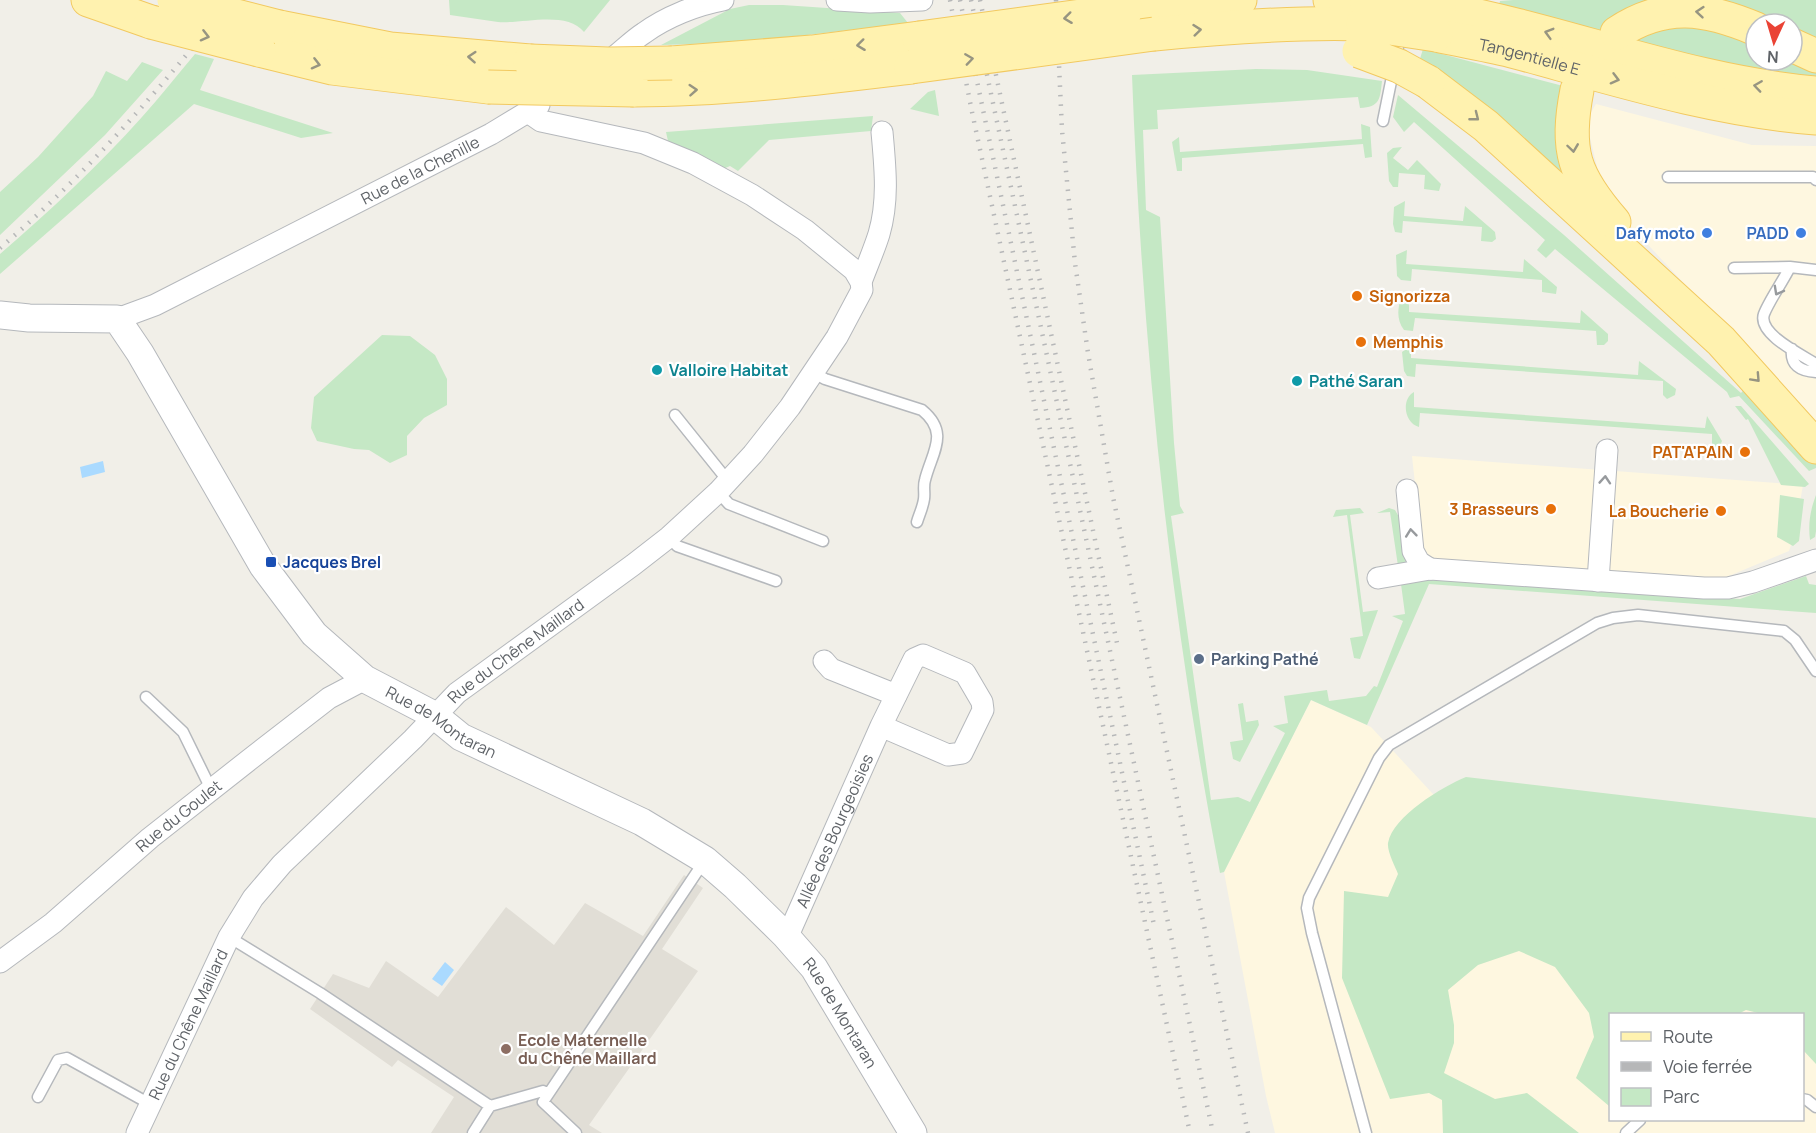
<svg xmlns="http://www.w3.org/2000/svg" width="1816" height="1133" viewBox="0 0 1816 1133" font-family="Manrope,sans-serif">
<rect width="100%" height="100%" fill="#f1efe8"/>
<path fill="#fef7e0" fill-rule="evenodd" d="M 1596,104 L 1752,145 L 1816,146 L 1816,425 L 1624,219 L 1600,179 L 1586,121 Z
M 1412,456 L 1803,485 L 1794,536 L 1789,551 L 1724,578 L 1423,558 Z
M 1311,700 L 1371,727 L 1469,833 L 1816,861 L 1816,1133 L 1275,1133 L 1266,1096 L 1224,872 ZM 1610,1014 L 1802,1014 L 1802,1120 L 1610,1120 Z"/>
<path fill="#e1ded6" d="M 684,875 L 703,888 L 662,949 L 698,971 L 589,1125 L 602,1133 L 431,1133 L 454,1097 L 398,1060 L 392,1067 L 310,1009 L 333,974 L 369,988 L 386,961 L 438,997 L 506,907 L 554,945 L 585,903 L 643,936 Z"/>
<path fill="#c5e8c5" d="M 449,0 L 610,0 L 584,32 C 567,10 522,24 498,22 C 482,20 466,17 450,15 Z
M 1513,0 L 1816,0 L 1816,44 L 1792,34 L 1792,24 L 1768,24 L 1754,18 L 1607,32 L 1499,5 L 1500,1 Z
M 749,5 L 783,5 L 900,13 L 908,23 C 826,33 744,44 661,45 L 730,9 Z
M 1660,22 L 1756,37 L 1756,60 L 1816,62 L 1816,78 L 1734,67 L 1670,52 L 1629,38 Z
M 1423,49 L 1567,87 L 1574,185 L 1419,62 Z
M 195,54 L 214,59 L 200,90 L 333,133 L 301,138 L 194,104 L 0,274 L 0,254 C 50,211 98,166 142,117 C 160,97 177,75 195,54 Z
M 142,62 L 163,70 L 105,135 L 0,235 L 0,192 L 38,157 L 93,96 L 106,71 L 127,81 Z
M 1256,69 L 1307,70 L 1382,81 C 1380,99 1380,107 1360,108 L 1358,97 L 1157,110 L 1158,129 L 1143,130 L 1146,210 L 1160,217 L 1174,443 L 1180,506 L 1184,513 L 1171,516 L 1211,800 L 1238,797 L 1250,802 L 1285,733 L 1273,726 L 1288,723 L 1284,696 L 1327,690 L 1329,701 L 1366,696 L 1374,686 L 1377,687 L 1403,621 L 1392,616 L 1405,614 L 1401,584 L 1428,577 L 1740,599 L 1806,576 L 1809,584 L 1816,585 L 1816,613 L 1429,584 L 1367,725 L 1311,700 L 1224,872 L 1220,873 C 1169,610 1142,342 1132,75 Z
M 935,90 L 939,116 L 910,109 L 928,92 Z
M 1398,95 L 1564,235 L 1741,393 L 1748,385 L 1816,464 L 1816,468 L 1809,471 L 1739,396 L 1730,398 L 1727,392 L 1555,249 L 1546,258 L 1537,250 L 1545,240 L 1414,122 L 1404,132 L 1393,117 Z
M 873,116 L 871,131 L 769,140 L 738,171 L 730,166 L 723,169 L 668,141 L 666,132 Z
M 1361,124 L 1370,127 L 1372,157 L 1365,158 L 1363,144 L 1182,158 L 1182,171 L 1177,171 L 1172,142 L 1179,137 L 1180,152 L 1362,139 Z
M 1402,147 L 1393,158 L 1408,170 L 1417,160 L 1441,184 L 1439,191 L 1424,189 L 1425,175 L 1399,173 L 1398,187 L 1393,187 L 1389,181 L 1387,153 L 1393,148 Z
M 1405,201 L 1404,216 L 1463,221 L 1465,206 L 1495,232 L 1496,239 L 1492,242 L 1481,241 L 1482,227 L 1403,221 L 1402,233 L 1395,232 L 1393,224 L 1394,207 Z
M 1407,250 L 1406,264 L 1523,272 L 1524,259 L 1557,287 L 1556,294 L 1542,292 L 1542,280 L 1412,269 L 1411,281 L 1401,280 L 1397,276 L 1396,255 Z
M 1409,297 L 1409,312 L 1580,323 L 1581,310 L 1608,334 L 1608,341 L 1604,345 L 1597,345 L 1596,331 L 1415,318 L 1413,331 L 1404,330 C 1397,321 1397,309 1401,299 Z
M 382,335 L 410,336 L 435,355 L 447,379 L 447,405 L 424,418 L 407,436 L 407,455 L 390,463 L 369,450 L 354,449 L 317,441 L 311,428 L 314,397 Z
M 1411,345 L 1411,358 L 1638,375 L 1639,361 L 1676,389 L 1675,395 L 1667,399 L 1663,395 L 1663,381 L 1416,364 L 1415,377 L 1407,376 L 1404,371 L 1402,352 Z
M 1414,392 L 1414,407 L 1705,428 L 1707,416 L 1722,441 L 1719,448 L 1715,450 L 1710,448 L 1712,448 L 1712,434 L 1420,413 L 1419,427 C 1404,423 1401,399 1414,392 Z
M 1735,406 L 1741,406 L 1809,484 L 1805,487 L 1781,485 L 1748,419 L 1746,420 Z
M 1780,495 L 1804,499 L 1799,541 L 1793,546 L 1777,537 Z
M 1816,495 L 1816,531 L 1815,537 L 1810,540 C 1808,524 1810,511 1816,495 Z
M 1360,508 L 1364,513 L 1350,515 L 1363,612 L 1378,610 L 1360,659 L 1354,658 L 1350,638 L 1363,636 L 1347,515 L 1333,517 L 1336,510 Z
M 1389,508 L 1395,510 L 1399,517 L 1406,563 L 1403,567 L 1398,566 L 1390,512 L 1377,513 Z
M 1243,703 L 1246,722 L 1258,720 L 1259,725 L 1240,762 L 1233,759 L 1230,742 L 1243,740 L 1238,704 Z
M 1466,777 L 1816,818 L 1816,1064 L 1803,1050 L 1802,1014 L 1762,1014 L 1746,1010 L 1738,1014 L 1610,1014 L 1609,1106 L 1576,1078 L 1594,1037 L 1589,1013 L 1555,967 L 1519,951 L 1478,965 L 1448,990 L 1454,1025 L 1454,1043 L 1444,1073 L 1495,1099 L 1527,1093 L 1579,1133 L 1443,1133 L 1442,1100 L 1429,1093 L 1390,1099 L 1342,978 L 1344,891 L 1388,897 L 1398,874 C 1395,866 1387,852 1388,843 C 1393,816 1442,787 1466,777 Z"/>
<path fill="#aadaff" d="M 103,461 L 105,472 L 82,478 L 80,467 Z
M 445,962 L 454,970 L 442,986 L 432,979 Z"/>
<g fill="none" stroke-linecap="round" stroke-linejoin="round">
<defs>
<path id="service" d="M 1383,121 L 1398,47 L 1398,32
M 1668,177 L 1813,177 L 1816,180
M 1790,267 C 1783,281 1769,301 1764,314 C 1757,334 1802,355 1816,364
M 1734,268 L 1790,267 L 1816,270
M 1792,349 C 1790,365 1800,371 1816,372
M 814,373 L 825,379 L 922,410 C 950,433 932,452 925,480 C 923,486 925,493 924,499 C 923,507 919,515 917,522
M 675,415 L 728,481
M 718,492 L 729,504 L 823,541
M 669,537 L 677,546 L 776,581
M 146,697 L 183,732 L 211,789
M 229,937 L 320,993 L 490,1106
M 38,1097 L 58,1060 L 67,1058 L 150,1104
M 1802,1099 L 1807,1100 L 1816,1107
M 473,1133 L 490,1106 L 543,1091 L 548,1094
M 576,1133 L 543,1102 L 705,860
M 1366,1133 L 1312,933 L 1307,908 L 1309,898 L 1379,758 L 1389,745 L 1597,623 L 1613,618 L 1638,615 L 1784,631 L 1795,640 L 1816,671
M 1626,1133 L 1640,1120"/>
<g id="minor">
<path d="M 837,0 L 870,2 L 922,0"/>
<path d="M 606,63 C 620,54 630,42 644,33 C 666,17 696,5 723,0"/>
<path d="M 861,282 C 867,266 874,250 879,234 C 889,200 885,166 882,132"/>
<path id="s1" d="M 117,319 L 155,305 L 491,134 L 539,105"/>
<path d="M 1407,490 L 1413,551 L 1419,562 L 1430,569"/>
<path d="M 1378,578 L 1430,569 L 1704,588 L 1728,588 L 1753,582 L 1816,560"/>
<path d="M 1598,581 L 1607,450"/>
<path d="M 824,661 L 831,669 L 896,695"/>
<path id="s2" d="M 785,935 L 790,931 L 881,726 L 948,755 L 962,753 L 983,710 L 982,702 L 965,673 L 923,655 L 914,659 L 881,726"/>
<path id="s3" d="M 0,962 L 53,923 L 150,838 L 249,760 L 329,698 L 365,679"/>
<path id="s4" d="M 137,1133 L 229,937 L 253,898 L 282,864 L 413,739 L 457,693 L 633,565 L 669,537 L 718,492 L 753,454 L 790,407 L 837,337 L 862,290 L 861,282 L 854,270 L 805,230 L 752,195 L 693,163 L 644,143 L 541,121 L 528,112"/>
</g>
<g id="tertiary">
<path id="s5" d="M 0,315 L 29,318 L 117,319 L 140,353 L 263,566 L 314,634 L 365,679 L 434,715 L 461,737 L 642,822 L 705,860 L 735,886 L 785,935 L 814,968 L 913,1133"/>
</g>
<g id="primary">
<path d="M 88,0 L 151,22"/>
<path d="M 1330,0 L 1367,2 L 1381,0"/>
<path d="M 1439,8 C 1566,31 1687,82 1816,93"/>
<path d="M 1126,10 L 1240,0"/>
<path d="M 279,27 L 390,49 L 530,61"/>
<path d="M 1617,33 C 1665,1 1706,8 1756,29"/>
<path d="M 1154,34 C 1224,27 1293,22 1363,24"/>
<path id="s6" d="M 1436,35 C 1462,41 1490,45 1516,52 C 1615,79 1713,110 1816,118"/>
<path d="M 1792,45 L 1816,56"/>
<path d="M 259,50 L 332,68 L 488,87"/>
<path d="M 672,63 L 812,52 L 919,38"/>
<path d="M 1428,82 L 1486,126 L 1721,341 L 1816,447"/>
<path d="M 634,90 C 727,90 819,78 911,67"/>
<path d="M 1577,90 C 1565,151 1574,176 1614,222"/>
</g>
</defs>
<use href="#service" stroke="#b5b8bc" stroke-width="13"/>
<use href="#minor" stroke="#b5b8bc" stroke-width="23"/>
<use href="#tertiary" stroke="#b5b8bc" stroke-width="29"/>
<use href="#primary" stroke="#f2c960" stroke-width="35"/>
<use href="#service" stroke="#fff" stroke-width="10"/>
<use href="#minor" stroke="#fff" stroke-width="21"/>
<use href="#tertiary" stroke="#fff" stroke-width="27"/>
<use href="#primary" stroke="#fff2af" stroke-width="33"/>
<path stroke="#b6b7b8" stroke-width="4.5" stroke-dasharray="1.5 8" stroke-linecap="butt" d="M 950,0 L 972,112 L 1190,1133
M 960,0 L 1154,925
M 971,0 L 1213,1133
M 980,0 L 1117,643
M 1056,0 L 1062,130 L 1075,263 L 1088,353 L 1113,497 L 1248,1133
M 0,248 C 87,174 160,89 231,0"/>
<defs>
<path id="primary-bridge" d="M 174,0 L 279,27
M 1367,2 L 1439,8
M 151,22 L 259,50
M 1363,24 L 1436,35
M 919,38 L 1126,10
M 1359,51 L 1399,66 L 1428,82
M 530,61 L 608,64 L 672,63
M 911,67 L 1154,34
M 488,87 L 634,90"/>
</defs>
<use href="#primary-bridge" stroke="#f2c960" stroke-width="35" stroke-linecap="butt"/>
<use href="#primary-bridge" stroke="#fff2af" stroke-width="33"/>
</g>
<defs><path id="oneway-chevron" d="M-2-3.5L2.5 0L-2 3.5" fill="none" stroke-width="1.6" stroke-linecap="round" stroke-linejoin="round" transform="scale(1.5)"/></defs>
<g stroke="#979581">
<use href="#oneway-chevron" transform="translate(1700 12) rotate(-175)"/>
<use href="#oneway-chevron" transform="translate(1068 18) rotate(173)"/>
<use href="#oneway-chevron" transform="translate(1197 30) rotate(-6)"/>
<use href="#oneway-chevron" transform="translate(1549 33) rotate(-164)"/>
<use href="#oneway-chevron" transform="translate(205 36) rotate(14)"/>
<use href="#oneway-chevron" transform="translate(861 45) rotate(173)"/>
<use href="#oneway-chevron" transform="translate(472 57) rotate(-176)"/>
<use href="#oneway-chevron" transform="translate(969 59) rotate(-8)"/>
<use href="#oneway-chevron" transform="translate(316 64) rotate(14)"/>
<use href="#oneway-chevron" transform="translate(1615 79) rotate(15)"/>
<use href="#oneway-chevron" transform="translate(1758 86) rotate(-172)"/>
<use href="#oneway-chevron" transform="translate(693 90) rotate(-4)"/>
<use href="#oneway-chevron" transform="translate(1475 117) rotate(38)"/>
<use href="#oneway-chevron" transform="translate(1573 148) rotate(82)"/>
<use href="#oneway-chevron" transform="translate(1756 378) rotate(47)"/>
</g>
<g stroke="#979a9d">
<use href="#oneway-chevron" transform="translate(1778 291) rotate(119)"/>
<use href="#oneway-chevron" transform="translate(1605 480) rotate(-86)"/>
<use href="#oneway-chevron" transform="translate(1411 533) rotate(-96)"/>
</g>
<g fill="#3f7fe0" stroke="#fff" stroke-width="2">
<circle cx="1707" cy="233" r="6"/>
<circle cx="1801" cy="233" r="6"/>
</g>
<g fill="#e8710a" stroke="#fff" stroke-width="2">
<circle cx="1357" cy="296" r="6"/>
<circle cx="1361" cy="342" r="6"/>
<circle cx="1745" cy="452" r="6"/>
<circle cx="1551" cy="509" r="6"/>
<circle cx="1721" cy="511" r="6"/>
</g>
<g fill="#0f9aa8" stroke="#fff" stroke-width="2">
<circle cx="657" cy="370" r="6"/>
<circle cx="1297" cy="381" r="6"/>
</g>
<rect fill="#1a4fb4" stroke="#fff" stroke-width="2" x="265" y="556" width="12" height="12" rx="3"/>
<circle fill="#5c6f8a" stroke="#fff" stroke-width="2" cx="1199" cy="659" r="6"/>
<circle fill="#8d6e63" stroke="#fff" stroke-width="2" cx="506" cy="1049" r="6"/>
<g text-anchor="middle" stroke-width="4.5" stroke-linejoin="round" paint-order="stroke">
<g font-size="16" fill="#5f6368" stroke="#fff">
<text dy="6" stroke="none"><textPath href="#s6" startOffset="96">Tangentielle E</textPath></text>
<text dy="6" stroke="none"><textPath href="#s1" startOffset="338">Rue de la Chenille</textPath></text>
<text dy="6" stroke="none"><textPath href="#s4" startOffset="624">Rue du Chêne Maillard</textPath></text>
<text dy="6" stroke="none"><textPath href="#s5" startOffset="645">Rue de Montaran</textPath></text>
<text dy="6" stroke="none"><textPath href="#s3" startOffset="231">Rue du Goulet</textPath></text>
<text dy="6" stroke="none"><textPath href="#s2" startOffset="116">Allée des Bourgeoisies</textPath></text>
<text dy="6" stroke="none"><textPath href="#s5" startOffset="1149">Rue de Montaran</textPath></text>
<text dy="6" stroke="none"><textPath href="#s4" startOffset="120">Rue du Chêne Maillard</textPath></text>
</g>
<g font-size="16" font-weight="bold" fill="#366cbe" stroke="#fff" text-anchor="end">
<text x="1695" y="239">Dafy moto</text>
<text x="1789" y="239">PADD</text>
</g>
<g font-size="16" font-weight="bold" fill="#c56008" stroke="#fff" text-anchor="end">
<text x="1369" y="302" text-anchor="start">Signorizza</text>
<text x="1373" y="348" text-anchor="start">Memphis</text>
<text x="1733" y="458">PAT'A'PAIN</text>
<text x="1539" y="515">3 Brasseurs</text>
<text x="1709" y="517">La Boucherie</text>
</g>
<g font-size="16" font-weight="bold" fill="#0d838f" stroke="#fff" text-anchor="start">
<text x="669" y="376">Valloire Habitat</text>
<text x="1309" y="387">Pathé Saran</text>
</g>
<g font-size="16" font-weight="bold" fill="#164399" stroke="#fff" text-anchor="start">
<text x="283" y="568">Jacques Brel</text>
</g>
<g font-size="16" font-weight="bold" fill="#4e5e75" stroke="#fff" text-anchor="start">
<text x="1211" y="665">Parking Pathé</text>
</g>
<g font-size="16" font-weight="bold" fill="#785e54" stroke="#fff" text-anchor="start">
<text x="518" y="1046">Ecole Maternelle<tspan x="518" dy="18">du Chêne Maillard</tspan></text>
</g>
</g>
<rect x="1609" y="1013" width="195" height="108" fill="#ffffff" stroke="#bfc1c3" stroke-width="1.5"/>
<rect x="1621" y="1032" width="30" height="9" fill="#fff2af" stroke="#bfc1c3" stroke-width="1.5"/>
<text x="1663" y="1043" font-size="18" fill="#5f6368">Route</text>
<rect x="1621" y="1062" width="30" height="9" fill="#b6b7b8" stroke="#bfc1c3" stroke-width="1.5"/>
<text x="1663" y="1073" font-size="18" fill="#5f6368">Voie ferrée</text>
<rect x="1621" y="1088" width="30" height="18" fill="#c5e8c5" stroke="#bfc1c3" stroke-width="1.5"/>
<text x="1663" y="1103" font-size="18" fill="#5f6368">Parc</text>
<g transform="translate(1774 42) rotate(184)"><circle r="28" fill="#ffffff" stroke="#bfc1c3" stroke-width="1.5"/>
<path d="M0-4.5L10 22L0 15L-10 22Z" fill="#ea4335"/>
<text y="-9" font-size="16" font-weight="bold" text-anchor="middle" fill="#5f6368">N</text>
</g>
</svg>
